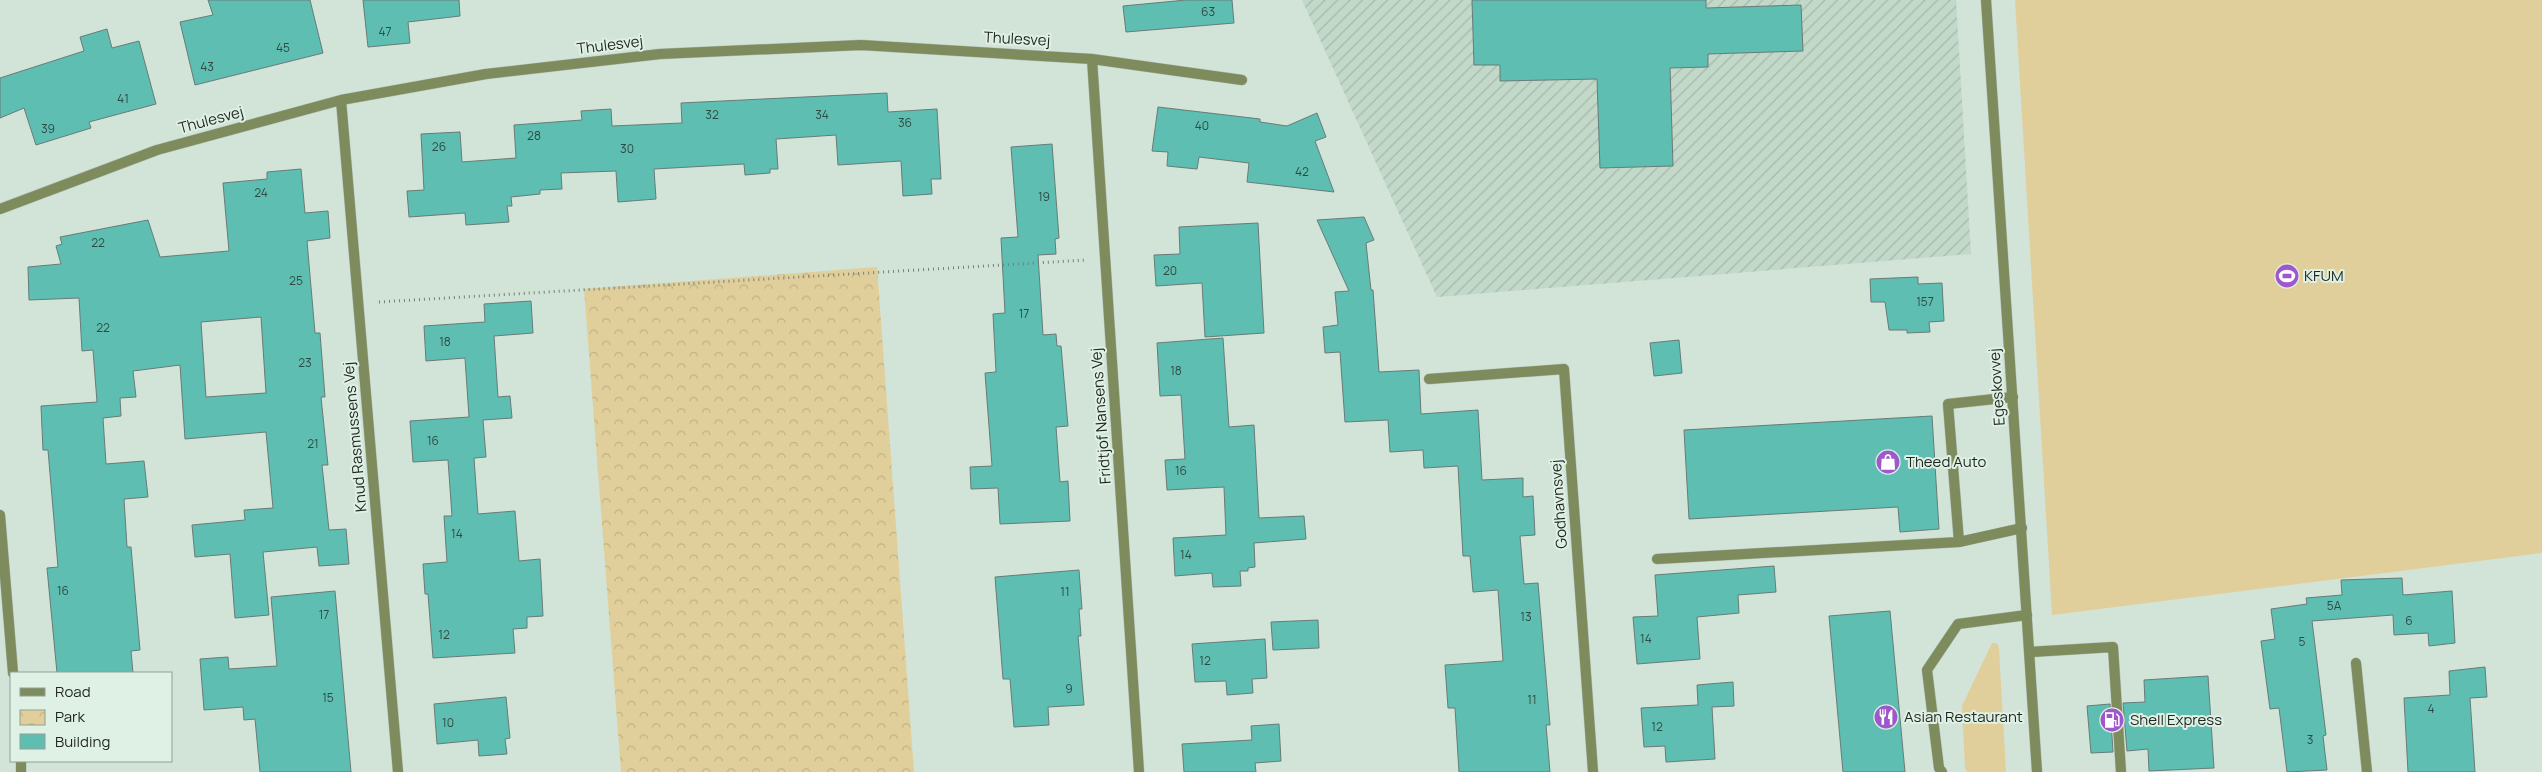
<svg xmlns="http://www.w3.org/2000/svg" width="2542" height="772" viewBox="0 0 2542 772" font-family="Manrope,sans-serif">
<defs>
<pattern id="industrial-furrows" width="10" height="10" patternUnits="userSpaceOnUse" patternTransform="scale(1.25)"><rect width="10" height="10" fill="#c2d8c8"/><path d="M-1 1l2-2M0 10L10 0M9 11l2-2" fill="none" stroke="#a6b9ac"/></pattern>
<pattern id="park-crowns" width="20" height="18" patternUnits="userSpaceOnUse" patternTransform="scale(1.25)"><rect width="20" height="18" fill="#e1cf9b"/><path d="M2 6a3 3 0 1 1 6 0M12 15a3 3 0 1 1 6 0" fill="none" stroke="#c1b285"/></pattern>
</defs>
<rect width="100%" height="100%" fill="#d2e3d7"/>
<path fill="url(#industrial-furrows)" d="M 1302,0 L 1956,0 L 1971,254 L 1437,297 Z"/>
<path fill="#e1cf9b" d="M 2015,0 L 2542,0 L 2542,553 L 2052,615 Z
M 1992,643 L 1997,643 L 1999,649 L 2006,772 L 1967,772 L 1965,768 L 1962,706 Z"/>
<path fill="url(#park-crowns)" d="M 877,267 L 914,772 L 621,772 L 584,289 Z"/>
<path fill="#5ebeb2" stroke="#677c78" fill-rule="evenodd" d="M 208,0 L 310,0 L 323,53 L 195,85 L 180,22 L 213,15 Z
M 363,0 L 459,0 L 460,16 L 408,22 L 410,43 L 368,47 Z
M 1186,0 L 1232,0 L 1234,23 L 1126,32 L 1123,6 Z
M 1472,0 L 1706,0 L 1706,8 L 1801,5 L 1803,51 L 1708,54 L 1708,67 L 1670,68 L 1673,166 L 1600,168 L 1597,79 L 1500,81 L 1500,65 L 1474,65 Z
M 107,29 L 112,48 L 139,41 L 156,104 L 89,122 L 91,128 L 36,145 L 24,108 L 0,118 L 0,78 L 84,51 L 80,37 Z
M 887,93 L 888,112 L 937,109 L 941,179 L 931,179 L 932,194 L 903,196 L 901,161 L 838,165 L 836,135 L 776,139 L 778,169 L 770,169 L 770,173 L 745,175 L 744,164 L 654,169 L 656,199 L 618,202 L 616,171 L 561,173 L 562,189 L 540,190 L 540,194 L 511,197 L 512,206 L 507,206 L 509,222 L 466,225 L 465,213 L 409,217 L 407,191 L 424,190 L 421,134 L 460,132 L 462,162 L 516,158 L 514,125 L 582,120 L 581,111 L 611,109 L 612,126 L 682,123 L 681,103 Z
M 1158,107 L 1260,119 L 1260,122 L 1287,126 L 1317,113 L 1326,137 L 1315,141 L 1334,192 L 1247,182 L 1249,163 L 1199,157 L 1197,169 L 1167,166 L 1168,152 L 1152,151 Z
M 1052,144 L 1059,238 L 1055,239 L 1056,254 L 1038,255 L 1043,335 L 1056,334 L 1057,346 L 1061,346 L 1068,426 L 1056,427 L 1060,482 L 1068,481 L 1070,521 L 1000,524 L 998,488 L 971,489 L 970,467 L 992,466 L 985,373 L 996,372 L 993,314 L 1005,313 L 1001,238 L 1018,237 L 1011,147 Z
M 301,169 L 305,213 L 328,211 L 330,238 L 307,241 L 315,333 L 320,333 L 325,397 L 321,397 L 328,465 L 322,465 L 329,530 L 346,529 L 349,564 L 319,566 L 317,547 L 263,552 L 269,615 L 235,618 L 230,554 L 195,557 L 192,525 L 245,520 L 244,510 L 273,508 L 266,432 L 185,439 L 180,365 L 133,371 L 136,397 L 120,398 L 121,416 L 103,418 L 106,464 L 144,461 L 148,497 L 124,499 L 127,547 L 131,547 L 140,650 L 131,651 L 133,673 L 57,673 L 47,568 L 58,567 L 48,450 L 43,450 L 41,406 L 97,402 L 93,350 L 82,351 L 79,298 L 29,300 L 28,267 L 61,264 L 56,246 L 62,244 L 60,237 L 148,220 L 160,257 L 229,251 L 223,183 L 267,179 L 267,172 ZM 261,317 L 266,393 L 206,397 L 201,322 Z
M 1364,217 L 1374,240 L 1366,243 L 1371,290 L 1373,290 L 1379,372 L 1419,370 L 1421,414 L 1478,410 L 1482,480 L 1523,478 L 1523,497 L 1533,496 L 1535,535 L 1520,536 L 1524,584 L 1538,583 L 1550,725 L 1546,725 L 1550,772 L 1459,772 L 1455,708 L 1448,708 L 1445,665 L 1503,661 L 1498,590 L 1473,592 L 1470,556 L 1463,556 L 1458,466 L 1424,468 L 1423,450 L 1390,452 L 1388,420 L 1345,422 L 1340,352 L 1325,353 L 1323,327 L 1338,325 L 1335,292 L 1349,291 L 1317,220 Z
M 1258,223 L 1264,333 L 1205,337 L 1202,283 L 1156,286 L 1154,255 L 1180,254 L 1179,227 Z
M 1918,277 L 1918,284 L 1942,283 L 1944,321 L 1929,322 L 1930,332 L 1907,333 L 1907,330 L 1889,330 L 1885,302 L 1871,302 L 1870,279 Z
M 531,301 L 533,333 L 494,336 L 498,397 L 510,396 L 512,418 L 483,420 L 486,457 L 474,458 L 478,514 L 515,511 L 519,561 L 540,559 L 543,616 L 527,617 L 527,628 L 513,629 L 515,653 L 433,658 L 428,594 L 425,594 L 423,564 L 447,562 L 444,516 L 452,516 L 448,460 L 413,462 L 410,421 L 469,417 L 465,358 L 426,361 L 424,326 L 485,322 L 484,304 Z
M 1223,338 L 1229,427 L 1254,425 L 1259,518 L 1304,516 L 1306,539 L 1254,543 L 1255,567 L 1248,568 L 1248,571 L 1240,571 L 1241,586 L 1213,587 L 1212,573 L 1175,576 L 1173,538 L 1226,535 L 1224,487 L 1167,490 L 1165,460 L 1185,459 L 1181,395 L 1160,396 L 1157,343 Z
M 1679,340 L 1682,373 L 1654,376 L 1650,343 Z
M 1932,416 L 1939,529 L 1900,532 L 1898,507 L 1689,519 L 1684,430 Z
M 1774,566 L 1776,592 L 1738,595 L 1739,613 L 1697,617 L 1700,659 L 1637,664 L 1633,617 L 1658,616 L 1655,575 Z
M 1079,570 L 1082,609 L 1079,609 L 1081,636 L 1078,636 L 1084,705 L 1048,707 L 1049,725 L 1014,727 L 1010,679 L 1003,679 L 995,577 Z
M 2402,578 L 2403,595 L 2452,591 L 2455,643 L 2429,646 L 2428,633 L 2394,635 L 2393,615 L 2312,621 L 2326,735 L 2323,736 L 2327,770 L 2287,772 L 2279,708 L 2270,709 L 2261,641 L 2275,639 L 2271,609 L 2307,604 L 2306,598 L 2342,595 L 2341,580 Z
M 335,591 L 351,772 L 260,772 L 255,719 L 244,720 L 243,707 L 204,710 L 200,659 L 228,657 L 229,669 L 277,666 L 271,597 Z
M 1890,611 L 1905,772 L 1843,772 L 1829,616 Z
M 1318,620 L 1319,648 L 1273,650 L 1271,622 Z
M 1265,639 L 1267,678 L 1252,679 L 1253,693 L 1227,695 L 1226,681 L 1195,682 L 1192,644 Z
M 2485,667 L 2487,697 L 2470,698 L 2475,772 L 2408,772 L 2404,698 L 2450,695 L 2449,671 Z
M 2208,676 L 2214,768 L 2149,771 L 2148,749 L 2127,751 L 2123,703 L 2145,702 L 2144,680 Z
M 1733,682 L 1734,706 L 1712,707 L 1715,759 L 1666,762 L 1665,746 L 1644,747 L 1641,708 L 1698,705 L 1697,685 Z
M 506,697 L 510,738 L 505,739 L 507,754 L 479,756 L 478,740 L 437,744 L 434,704 Z
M 2110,704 L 2113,752 L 2091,753 L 2087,706 Z
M 1279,724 L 1281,761 L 1255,763 L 1256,772 L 1184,772 L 1182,744 L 1252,740 L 1251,726 Z"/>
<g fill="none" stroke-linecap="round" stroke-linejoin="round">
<defs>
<path id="service" d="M 1959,542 L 1948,404 L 2013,397
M 1657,559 L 1959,542 L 2022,528
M 2030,652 L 2113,647 L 2121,772
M 1942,772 L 1939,768 L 1927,670 L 1958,624 L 2027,615"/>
<path id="minor" d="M 1092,59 L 1139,772
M 341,100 L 398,772
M 0,209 L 157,150 L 341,100 L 486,74 L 660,54 L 861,45 L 1092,59 L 1242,80
M 1429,379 L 1564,369 L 1593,772
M 0,515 L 13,673
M 2356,663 L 2367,772
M 21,761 L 21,772"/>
<path id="tertiary" d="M 1986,0 L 2037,772"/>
</defs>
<use href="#service" stroke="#b2c1b6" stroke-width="11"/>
<use href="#minor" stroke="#b2c1b6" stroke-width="11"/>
<use href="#tertiary" stroke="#b2c1b6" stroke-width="11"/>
<path stroke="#758078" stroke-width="3" stroke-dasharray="1 4" stroke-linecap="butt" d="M 379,302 L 1086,260"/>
<use href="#service" stroke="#7d8b5d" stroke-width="10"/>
<use href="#minor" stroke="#7d8b5d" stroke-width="10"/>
<use href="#tertiary" stroke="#7d8b5d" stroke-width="10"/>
</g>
<defs>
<symbol id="stadium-disc" viewBox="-11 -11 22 22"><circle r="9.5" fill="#9f58cc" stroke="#dff0e4"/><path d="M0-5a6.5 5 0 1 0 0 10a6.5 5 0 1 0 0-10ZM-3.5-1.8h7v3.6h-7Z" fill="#fff"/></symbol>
<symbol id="shop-disc" viewBox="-11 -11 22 22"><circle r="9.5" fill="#9f58cc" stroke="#dff0e4"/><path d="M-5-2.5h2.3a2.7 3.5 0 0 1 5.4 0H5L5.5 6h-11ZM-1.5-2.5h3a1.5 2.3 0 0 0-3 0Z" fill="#fff"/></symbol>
<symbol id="restaurant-disc" viewBox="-11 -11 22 22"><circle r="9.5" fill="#9f58cc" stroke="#dff0e4"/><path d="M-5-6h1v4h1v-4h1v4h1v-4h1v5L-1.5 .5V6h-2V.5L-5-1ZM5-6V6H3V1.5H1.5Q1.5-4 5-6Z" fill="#fff"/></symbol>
<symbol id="fuel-disc" viewBox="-11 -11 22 22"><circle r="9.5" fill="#9f58cc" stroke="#dff0e4"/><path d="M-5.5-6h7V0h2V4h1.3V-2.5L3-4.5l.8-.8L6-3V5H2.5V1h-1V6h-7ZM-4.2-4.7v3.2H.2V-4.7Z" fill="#fff"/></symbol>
</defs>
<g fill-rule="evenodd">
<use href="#stadium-disc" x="2273" y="262" width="28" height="28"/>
<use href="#shop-disc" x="1874" y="448" width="28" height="28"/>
<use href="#restaurant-disc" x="1872" y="703" width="28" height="28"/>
<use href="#fuel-disc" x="2098" y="706" width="28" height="28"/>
</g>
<g text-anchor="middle" stroke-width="4" stroke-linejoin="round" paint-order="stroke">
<g font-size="12" fill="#2f4b44">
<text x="1208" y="16">63</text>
<text x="385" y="36">47</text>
<text x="283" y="52">45</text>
<text x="207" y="71">43</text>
<text x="123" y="103">41</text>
<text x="712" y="119">32</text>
<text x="822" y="119">34</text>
<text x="905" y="127">36</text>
<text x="1202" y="130">40</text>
<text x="48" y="133">39</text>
<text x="534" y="140">28</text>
<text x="439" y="151">26</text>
<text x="627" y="153">30</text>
<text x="1302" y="176">42</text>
<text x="261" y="197">24</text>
<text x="1044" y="201">19</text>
<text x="98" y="247">22</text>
<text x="1170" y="275">20</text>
<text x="296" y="285">25</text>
<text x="1925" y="306">157</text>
<text x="1024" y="318">17</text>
<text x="103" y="332">22</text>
<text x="445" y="346">18</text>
<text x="305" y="367">23</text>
<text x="1176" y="375">18</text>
<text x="433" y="445">16</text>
<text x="313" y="448">21</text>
<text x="1181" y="475">16</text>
<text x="457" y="538">14</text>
<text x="1186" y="559">14</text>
<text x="63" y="595">16</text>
<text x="1065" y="596">11</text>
<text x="2334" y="610">5A</text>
<text x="324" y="619">17</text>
<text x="1526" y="621">13</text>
<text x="2409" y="625">6</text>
<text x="444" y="639">12</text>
<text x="1646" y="643">14</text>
<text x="2302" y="646">5</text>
<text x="1205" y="665">12</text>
<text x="1069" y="693">9</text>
<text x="328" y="702">15</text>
<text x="1532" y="704">11</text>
<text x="2431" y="713">4</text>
<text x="448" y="727">10</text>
<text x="1657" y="731">12</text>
<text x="2310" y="744">3</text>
</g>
<g font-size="15" fill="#1f2520" stroke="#dff0e4">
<text transform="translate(1017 39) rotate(3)" y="5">Thulesvej</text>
<text transform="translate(610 45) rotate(-7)" y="5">Thulesvej</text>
<text transform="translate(211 120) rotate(-15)" y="5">Thulesvej</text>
<text transform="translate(1997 387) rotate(-94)" y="5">Egeskovvej</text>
<text transform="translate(1101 416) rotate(-94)" y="5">Fridtjof Nansens Vej</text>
<text transform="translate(355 437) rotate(-95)" y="5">Knud Rasmussens Vej</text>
<text transform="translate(1559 504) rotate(-94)" y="5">Godhavnsvej</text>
</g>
<g font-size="15" fill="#1f2520" stroke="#dff0e4" text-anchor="start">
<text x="2304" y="281">KFUM</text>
<text x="1906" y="467">Theed Auto</text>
<text x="1904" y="722">Asian Restaurant</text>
<text x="2130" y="725">Shell Express</text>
</g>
</g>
<rect x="10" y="672" width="162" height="90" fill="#dff0e4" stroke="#929f96"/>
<rect x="20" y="688" width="25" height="8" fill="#7d8b5d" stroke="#929f96"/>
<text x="55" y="697" font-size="15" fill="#1f2520">Road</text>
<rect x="20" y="710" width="25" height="15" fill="url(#park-crowns)" stroke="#929f96"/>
<text x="55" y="722" font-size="15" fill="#1f2520">Park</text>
<rect x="20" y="734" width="25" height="15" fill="#5ebeb2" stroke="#929f96"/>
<text x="55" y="747" font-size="15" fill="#1f2520">Building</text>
</svg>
